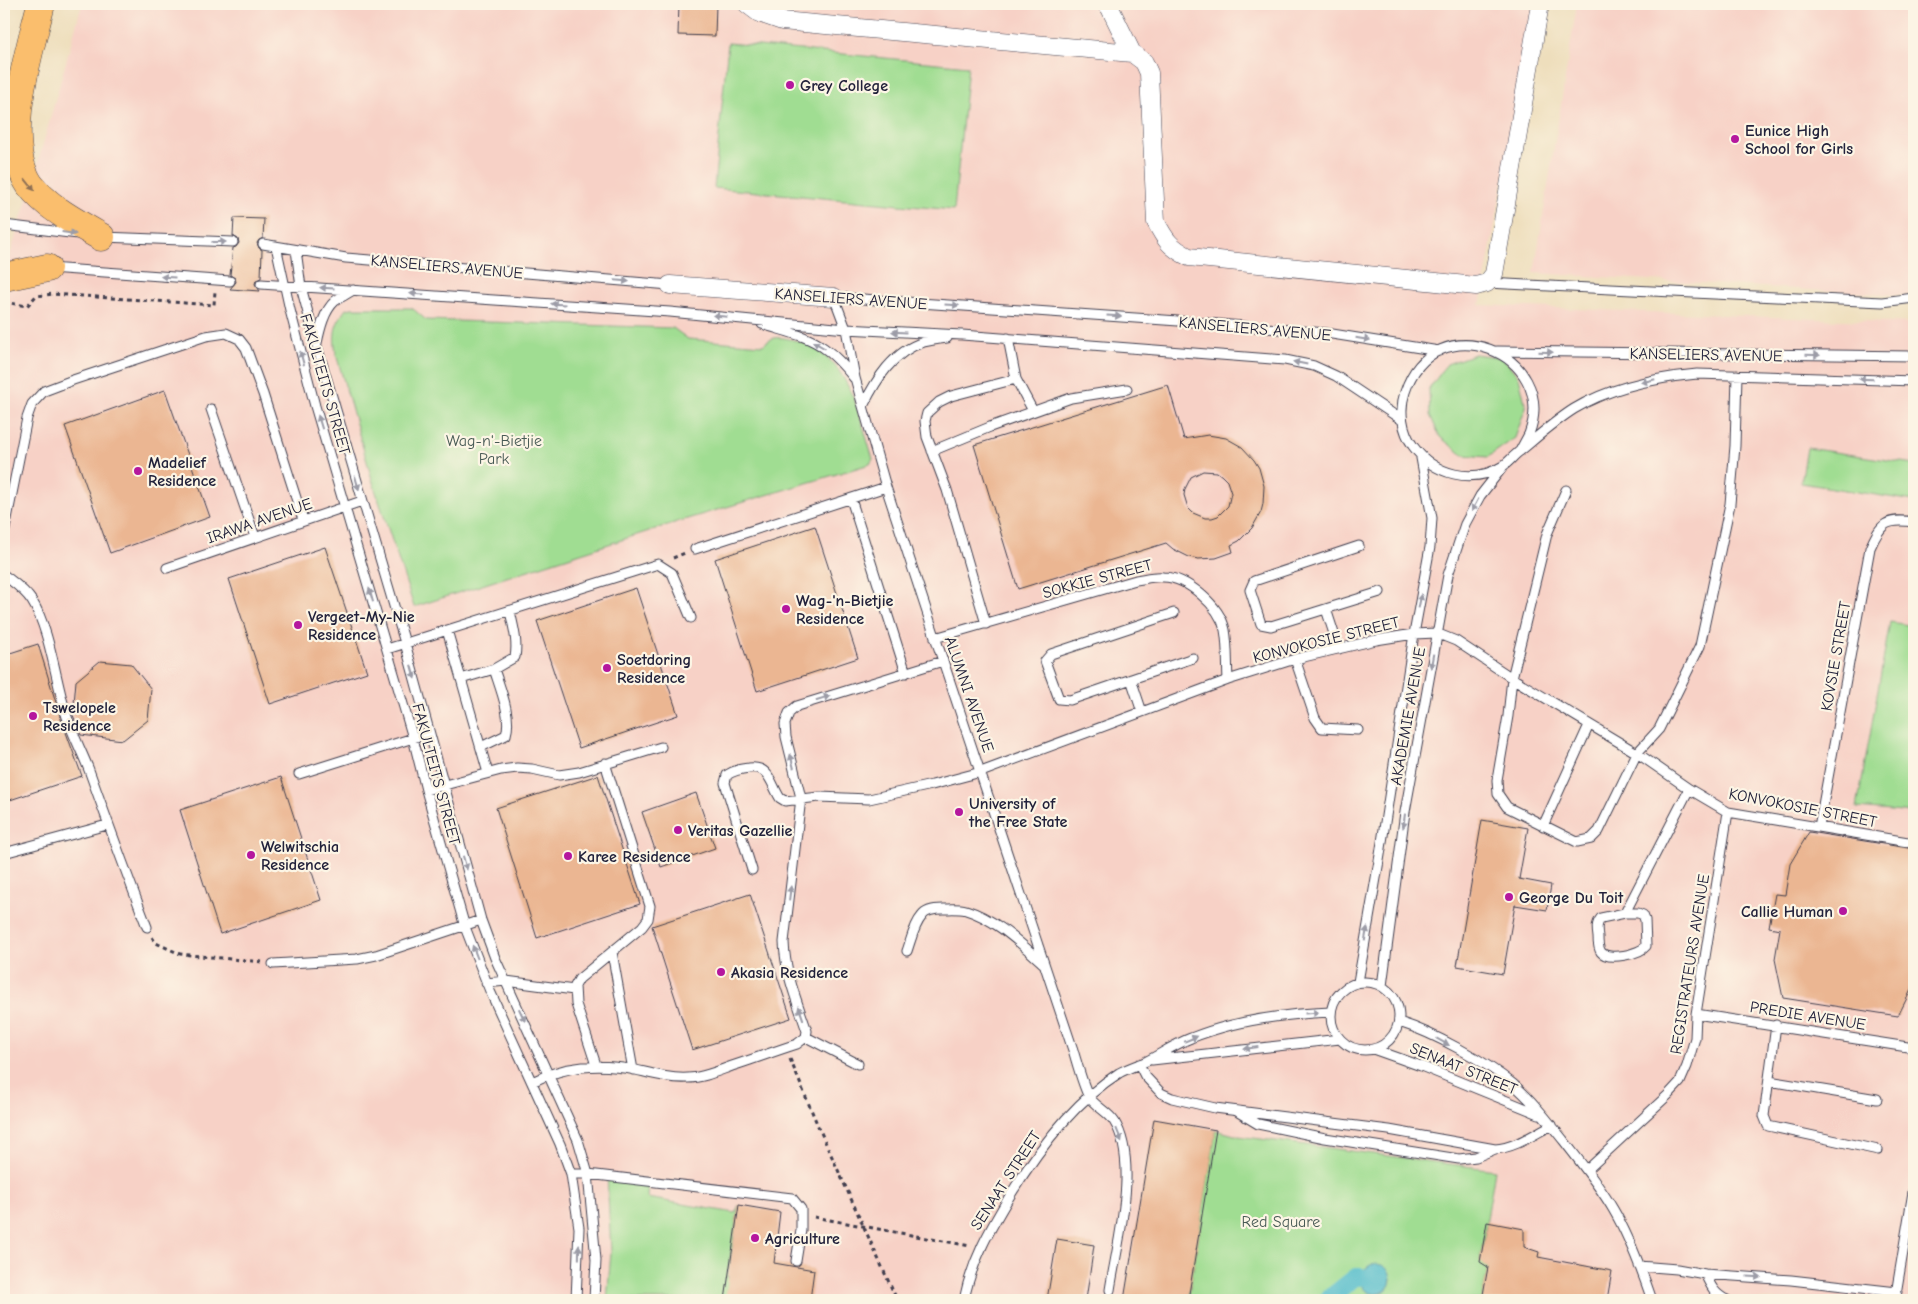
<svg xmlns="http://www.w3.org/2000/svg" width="1918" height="1304" viewBox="0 0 1918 1304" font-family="'Comic Neue',sans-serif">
<rect width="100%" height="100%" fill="#fcf5e5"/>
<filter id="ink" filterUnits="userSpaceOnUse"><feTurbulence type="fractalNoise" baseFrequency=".02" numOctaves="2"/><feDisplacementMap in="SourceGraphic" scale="10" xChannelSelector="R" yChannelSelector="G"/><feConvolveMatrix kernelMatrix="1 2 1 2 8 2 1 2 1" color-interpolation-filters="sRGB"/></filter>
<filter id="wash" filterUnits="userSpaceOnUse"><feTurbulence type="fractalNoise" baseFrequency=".0096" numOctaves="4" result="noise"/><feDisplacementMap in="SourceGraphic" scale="20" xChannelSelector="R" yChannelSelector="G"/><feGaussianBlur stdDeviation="1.12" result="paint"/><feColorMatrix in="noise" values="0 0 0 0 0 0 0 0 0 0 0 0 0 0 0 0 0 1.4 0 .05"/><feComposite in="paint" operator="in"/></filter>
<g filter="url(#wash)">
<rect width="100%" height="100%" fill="#eedebc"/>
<path fill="#f7d1c6" d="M 82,4 L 1536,4 L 1480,305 L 1914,323 L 1914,1300 L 4,1300 L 4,275 L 37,166 Z
M 1577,4 L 1914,4 L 1914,296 L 1534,273 Z"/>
<path fill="#a0dd92" stroke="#618066" d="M 728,43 L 968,66 L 954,210 L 714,188 Z
M 352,308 L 412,308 L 426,320 L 673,328 L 688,339 L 763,345 C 774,335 780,337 794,340 C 849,353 858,413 873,459 L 870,464 L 677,522 L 414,607 L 374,486 L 336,354 C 333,334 334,325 346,309 Z
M 1475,354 L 1503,358 L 1519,377 L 1526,407 L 1515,438 L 1488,457 L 1463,455 L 1440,437 L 1430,415 L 1429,389 L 1447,364 Z
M 1807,448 L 1914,464 L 1914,501 L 1801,483 Z
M 1890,622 L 1914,626 L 1914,813 L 1857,808 Z
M 1216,1130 L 1238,1136 L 1495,1170 L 1480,1261 L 1488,1267 L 1482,1300 L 1188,1300 Z
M 607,1175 L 648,1183 L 647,1198 L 735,1213 L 739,1205 L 727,1277 L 736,1279 L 735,1288 L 726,1296 L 725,1300 L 607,1300 L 611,1252 Z"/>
<path fill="#50bccb" stroke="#396f83" d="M1361 1279a15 15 0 1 1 30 0a15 15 0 1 1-30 0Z"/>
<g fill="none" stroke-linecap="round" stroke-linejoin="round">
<path stroke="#50bccb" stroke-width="18" d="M 1327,1300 L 1356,1277 L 1362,1277"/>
</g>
<g id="blocks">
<path fill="#ebb692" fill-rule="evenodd" d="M 679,4 L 716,4 L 715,36 L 678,35 Z
M 234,218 L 264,219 L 263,238 L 259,240 L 257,243 L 259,248 L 262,250 L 261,278 L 256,280 L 255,284 L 260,291 L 230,289 L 236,282 L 235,278 L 230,275 L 233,248 L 236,247 L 239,243 L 238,239 L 233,236 Z
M 1168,385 L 1184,439 L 1208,435 L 1226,438 L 1242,447 L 1254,460 L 1259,468 L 1264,486 L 1263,504 L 1261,512 L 1252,528 L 1239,541 L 1231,545 L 1233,552 L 1216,558 L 1198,559 L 1189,557 L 1173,549 L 1166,543 L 1018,589 L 974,445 ZM 1203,471 L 1217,472 L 1222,476 L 1227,481 L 1231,493 L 1228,506 L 1218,516 L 1212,518 L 1205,518 L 1193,513 L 1188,508 L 1184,495 L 1185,489 L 1191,477 Z
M 165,390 L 210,517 L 110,553 L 65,426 Z
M 815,526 L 858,658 L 757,691 L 715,559 Z
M 325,547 L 367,672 L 270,704 L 229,579 Z
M 636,588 L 678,715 L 579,748 L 537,621 Z
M 38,644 L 61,719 L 82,776 L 4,802 L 4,655 Z
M 100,661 L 131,664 L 151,689 L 148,720 L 123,740 L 81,735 L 73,715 L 76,681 Z
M 598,775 L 640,904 L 537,938 L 496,808 Z
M 281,777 L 321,900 L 220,934 L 180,810 Z
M 696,793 L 715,848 L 661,867 L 642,812 Z
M 1482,820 L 1528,828 L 1519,879 L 1551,885 L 1547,910 L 1515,905 L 1503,974 L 1457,966 Z
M 1809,832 L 1914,849 L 1914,984 L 1898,1016 L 1783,998 L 1775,959 L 1780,929 L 1769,927 L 1775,894 L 1785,895 L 1790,864 Z
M 750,894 L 791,1018 L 692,1050 L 652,926 Z
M 1154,1119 L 1216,1130 L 1188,1300 L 1124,1300 Z
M 739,1205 L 780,1212 L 774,1263 L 814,1270 L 810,1300 L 774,1300 L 760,1298 L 760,1300 L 725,1300 Z
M 1487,1222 L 1524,1229 L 1524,1247 L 1539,1252 L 1538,1257 L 1612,1271 L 1607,1300 L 1482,1300 L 1488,1267 L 1480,1262 Z
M 1057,1239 L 1094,1245 L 1086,1300 L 1047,1300 Z"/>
</g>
</g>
<g filter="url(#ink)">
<use href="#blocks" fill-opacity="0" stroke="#413e4e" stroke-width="1"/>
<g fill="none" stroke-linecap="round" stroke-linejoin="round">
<defs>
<path id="service" d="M 4,225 L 78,234
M 103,237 L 233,242
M 263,244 L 346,258 L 670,285
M 276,246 L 290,310 L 315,406 L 413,738 L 426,790 L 465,927 L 490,991 L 560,1144 L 571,1174 L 579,1228 L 576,1300
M 296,250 L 301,287 L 317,346 L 405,643 L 481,920 L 495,958 L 578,1140 L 588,1174 L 596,1260 L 594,1300
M 49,268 L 230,281
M 1487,283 L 1882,302 L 1914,298
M 261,284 L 670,312 L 846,329 L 962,335 L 1285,360 L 1314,366 L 1336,376 L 1402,420
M 762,324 C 783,331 807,335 824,348 C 836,356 845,367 854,378
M 1008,338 L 1016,379 L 1033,411
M 317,343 C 320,329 324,311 335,301 C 341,297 347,294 353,290
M 1497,351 L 1914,356
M 863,406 C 876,380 893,351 924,342 C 931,340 939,339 947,338
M 211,409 L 255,537
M 932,451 L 990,427 L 1071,398 L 1127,389
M 1520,451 C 1523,445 1526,440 1529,434 C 1560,353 1434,303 1405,392 C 1399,410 1402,431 1413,446 C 1434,475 1472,485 1503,466 C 1509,462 1514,455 1520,451 C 1537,437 1555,421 1574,409 C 1610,387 1655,378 1697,374 L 1914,381
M 1566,490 L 1547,534 L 1512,678 L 1508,716 L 1497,780 L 1498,794 L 1507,807 L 1577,842 L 1591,839 L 1599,831 L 1637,753 L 1659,729 L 1700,646 L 1730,504 L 1735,446 L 1737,375
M 851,499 L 906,673
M 4,534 L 27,418 L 32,404 L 44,391 L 73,380 L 206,336 L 226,333 L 239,339 L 246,348 L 263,394 L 303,520
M 1359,546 L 1254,581 L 1250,590 L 1261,624 L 1271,626 L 1380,592
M 695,549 L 886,487
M 167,568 L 362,501
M 4,575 C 13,582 25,590 32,601 C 50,629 56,684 67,717 C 73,735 82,752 89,770 C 108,823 127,875 147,927
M 1326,609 L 1339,649
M 1174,613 L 1051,654 L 1045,661 L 1059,699 L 1070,700 L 1193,658
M 986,624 L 947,490 L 927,437 L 925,421 L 927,413 L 939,402 L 951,396 L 1016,379
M 447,630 L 488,773
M 935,638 L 1136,580 C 1144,579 1154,576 1163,577 C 1187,577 1220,606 1225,630 C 1228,646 1227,664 1228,680
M 387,649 L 658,564 L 672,573 L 691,618
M 1295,659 L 1315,718 L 1322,728 L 1358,730
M 461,679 L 494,669 L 515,657 C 518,641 513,626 510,611
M 1131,679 L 1142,712
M 481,747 L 506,735 C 512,716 500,688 494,669
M 299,774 L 429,733
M 426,790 L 501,770 L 517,768 L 532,769 L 559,775 L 579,772 L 661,747
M 1543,826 L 1589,725
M 1819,827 L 1870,548 C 1881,523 1886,518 1914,522
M 4,853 L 107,825
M 752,870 L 725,783 L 727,775 C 734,770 741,769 749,768 C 769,765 771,784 780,798 L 785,801 L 819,797 L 869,799 L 932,785 L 981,772 L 1228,680 L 1295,659 L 1376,640 L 1414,634 L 1436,633 L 1456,641 L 1512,678 L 1637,753 L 1689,789 L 1728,812 L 1914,843
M 1625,913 L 1638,913 L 1643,915 L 1645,920 L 1646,946 C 1640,954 1608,961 1601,952 C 1598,948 1598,942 1598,937 C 1597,929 1596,924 1601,918 Z
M 1625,913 L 1689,789
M 907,951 C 911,940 914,925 922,916 C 926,910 936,909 943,909 C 950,909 958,908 966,910 C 996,919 1021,944 1044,964
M 612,952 L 633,1070
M 273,964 L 357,959 L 376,955 L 481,920
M1331 1016a34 34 0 1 1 68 0a34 34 0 1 1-68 0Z
M 1358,982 L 1380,855 L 1414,634 L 1430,547 L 1432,518 L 1421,458
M 486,983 L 506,981 L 574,990
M 1382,986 L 1405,812 L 1448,575 L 1465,524 L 1480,496 L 1502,468
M 1696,1014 L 1914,1048
M 1399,1022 C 1434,1033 1485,1061 1513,1084 C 1532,1100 1548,1121 1564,1141 C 1581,1163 1599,1185 1613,1209 C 1629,1236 1642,1271 1652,1300
M 1776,1025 L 1764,1116 L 1768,1126 L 1878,1150
M 806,1037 L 858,1064
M 1373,1049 L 1421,1066 L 1539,1114
M 1152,1060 L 1340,1039
M 1139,1064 L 1145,1076 L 1161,1093 L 1172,1098 L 1215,1108 L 1389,1130 L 1495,1149 C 1515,1148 1534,1134 1552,1125
M 596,1065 L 576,1004 L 575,986 L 579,979 L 642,927 L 648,919 L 650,906 L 605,763
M 1769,1081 L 1877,1099
M 532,1082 C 566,1065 599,1063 636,1070 C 653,1074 670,1079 688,1078 C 703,1078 718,1071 732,1066 C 754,1059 775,1051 797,1044 L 806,1037 L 807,1031 C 797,1001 785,973 784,942 L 801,798 L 786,737 L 785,724 L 789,713 L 797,706 L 943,661
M 1238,1112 L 1258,1124 L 1325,1138 L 1459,1159 L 1476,1157 L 1495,1149
M 1587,1170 L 1668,1095 L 1680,1082 L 1687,1066 L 1695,1038 L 1696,1014 L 1728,812
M 571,1174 L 588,1174 L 792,1198 L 801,1209 L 801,1230 L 796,1261
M 1639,1266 L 1677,1269 L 1705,1274 L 1791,1280 L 1897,1292
M 1705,1274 C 1711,1286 1714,1294 1727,1300
M 1110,1290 C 1117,1244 1140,1162 1114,1121 C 1108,1112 1095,1106 1089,1097 C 1083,1086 1077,1063 1073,1050 L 943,661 L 886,487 L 855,378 L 846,329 L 834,297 L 1207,323 L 1326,333 L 1439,351
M 964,1300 C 972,1260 990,1229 1011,1194 C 1038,1150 1075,1101 1119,1073 C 1128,1068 1138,1065 1147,1061 C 1161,1054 1175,1044 1191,1038 C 1235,1020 1284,1014 1331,1012
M 1108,1300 L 1109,1298
M 1895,1300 L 1914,1186"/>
<path id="minor" d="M 747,4 L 759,13 L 782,21 L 1132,53 L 1144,62 L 1149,73 L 1156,222 C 1165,240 1171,248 1189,257 L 1476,286 L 1487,283 L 1494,274 L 1540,4
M 1106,4 L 1109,6 L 1132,53
M 670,285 L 834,297"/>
<path id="trunk" d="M 41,4 C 29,54 0,141 30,185 C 48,208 76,222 101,237
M 4,277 L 47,268"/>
</defs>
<use href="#service" stroke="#413e4e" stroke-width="11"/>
<use href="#minor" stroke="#413e4e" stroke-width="19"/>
<use href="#trunk" stroke="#413e4e" stroke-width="29"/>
<path stroke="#413e4e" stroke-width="3" stroke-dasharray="4 4" stroke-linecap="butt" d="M 4,302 L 27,306 L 36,296 L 53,294 L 214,305 L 215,291
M 673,558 L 685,553
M 152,937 L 156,943 L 180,954 L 262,962
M 790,1059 L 818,1126 L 897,1300
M 814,1217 L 970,1246"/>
<use href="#service" stroke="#fff" stroke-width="9"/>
<use href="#minor" stroke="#fff" stroke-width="18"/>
<use href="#trunk" stroke="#fabe6d" stroke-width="28"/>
</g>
<defs><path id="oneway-solid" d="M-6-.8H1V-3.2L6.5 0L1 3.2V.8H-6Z" transform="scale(1.25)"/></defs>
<use fill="#8e7054" href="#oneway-solid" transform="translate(30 185) rotate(51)"/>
<g fill="#9c9ca7">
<use href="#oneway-solid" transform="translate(69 233) rotate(8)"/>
<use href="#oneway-solid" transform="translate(219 242)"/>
<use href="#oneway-solid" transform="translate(168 277) rotate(-176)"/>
<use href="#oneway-solid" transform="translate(622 281) rotate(5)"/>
<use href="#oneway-solid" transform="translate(327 288) rotate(-176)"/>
<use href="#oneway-solid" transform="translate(417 294) rotate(-176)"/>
<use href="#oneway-solid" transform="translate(558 304) rotate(-176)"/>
<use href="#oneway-solid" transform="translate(952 305) rotate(4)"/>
<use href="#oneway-solid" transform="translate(720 316) rotate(-175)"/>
<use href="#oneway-solid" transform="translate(1114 316) rotate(4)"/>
<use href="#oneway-solid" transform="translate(899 332) rotate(-177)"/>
<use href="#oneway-solid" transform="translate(1363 339) rotate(9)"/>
<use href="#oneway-solid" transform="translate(819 345) rotate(-150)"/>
<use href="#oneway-solid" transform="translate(1546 352) rotate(1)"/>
<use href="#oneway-solid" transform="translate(1813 355) rotate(1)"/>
<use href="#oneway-solid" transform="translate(302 358) rotate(-105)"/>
<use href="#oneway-solid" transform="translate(1300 363) rotate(-169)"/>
<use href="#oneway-solid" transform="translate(1866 379) rotate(-178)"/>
<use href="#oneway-solid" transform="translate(1648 381) rotate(167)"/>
<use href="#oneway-solid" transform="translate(320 422) rotate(-107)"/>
<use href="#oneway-solid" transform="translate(357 483) rotate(74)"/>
<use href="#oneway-solid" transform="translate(1475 505) rotate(118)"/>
<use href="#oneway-solid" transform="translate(371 595) rotate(-106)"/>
<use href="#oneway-solid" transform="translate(1420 601) rotate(-79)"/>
<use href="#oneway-solid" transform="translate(1432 661) rotate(100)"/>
<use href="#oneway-solid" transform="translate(413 672) rotate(75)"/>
<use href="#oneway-solid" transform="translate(823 698) rotate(-17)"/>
<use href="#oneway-solid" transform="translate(792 761) rotate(-104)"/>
<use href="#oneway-solid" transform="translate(1404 821) rotate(98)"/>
<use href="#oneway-solid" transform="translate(465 863) rotate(74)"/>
<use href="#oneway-solid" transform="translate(790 893) rotate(-83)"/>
<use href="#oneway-solid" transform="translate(1366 934) rotate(-80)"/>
<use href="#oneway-solid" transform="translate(475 952) rotate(-111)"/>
<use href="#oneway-solid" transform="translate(801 1013) rotate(-109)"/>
<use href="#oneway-solid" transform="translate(1312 1013) rotate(-3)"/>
<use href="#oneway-solid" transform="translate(522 1015) rotate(65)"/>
<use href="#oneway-solid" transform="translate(1191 1039) rotate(-23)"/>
<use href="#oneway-solid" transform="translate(1443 1042) rotate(29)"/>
<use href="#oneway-solid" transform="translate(1251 1048) rotate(172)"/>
<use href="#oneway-solid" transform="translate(1119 1135) rotate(68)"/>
<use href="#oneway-solid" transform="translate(579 1252) rotate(-89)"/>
<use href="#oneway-solid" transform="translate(1754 1277) rotate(4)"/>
</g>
</g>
<g fill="#b5179e" stroke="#fcf5e5" stroke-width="2">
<circle cx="790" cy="85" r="5"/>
<circle cx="1735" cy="139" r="5"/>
<circle cx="138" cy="471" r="5"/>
<circle cx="786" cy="609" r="5"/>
<circle cx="298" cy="625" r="5"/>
<circle cx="607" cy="668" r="5"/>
<circle cx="33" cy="716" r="5"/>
<circle cx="959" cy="812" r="5"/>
<circle cx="678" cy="830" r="5"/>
<circle cx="251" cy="855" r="5"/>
<circle cx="568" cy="856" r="5"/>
<circle cx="1509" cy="897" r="5"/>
<circle cx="1843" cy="911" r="5"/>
<circle cx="721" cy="972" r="5"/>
<circle cx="755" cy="1238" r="5"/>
</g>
<g text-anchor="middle" stroke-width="4.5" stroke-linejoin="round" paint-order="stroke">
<g font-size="16" font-weight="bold" fill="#22223b" stroke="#fcf5e5" text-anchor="start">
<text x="800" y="91">Grey College</text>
<text x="1745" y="136">Eunice High<tspan x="1745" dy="18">School for Girls</tspan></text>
<text x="148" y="468">Madelief<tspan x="148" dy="18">Residence</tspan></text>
<text x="796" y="606">Wag-'n-Bietjie<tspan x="796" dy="18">Residence</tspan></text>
<text x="308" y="622">Vergeet-My-Nie<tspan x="308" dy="18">Residence</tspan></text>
<text x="617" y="665">Soetdoring<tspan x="617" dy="18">Residence</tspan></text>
<text x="43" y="713">Tswelopele<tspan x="43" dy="18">Residence</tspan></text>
<text x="969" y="809">University of<tspan x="969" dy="18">the Free State</tspan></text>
<text x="688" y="836">Veritas Gazellie</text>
<text x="261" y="852">Welwitschia<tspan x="261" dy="18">Residence</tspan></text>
<text x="578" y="862">Karee Residence</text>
<text x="1519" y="903">George Du Toit</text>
<text x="1833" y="917" text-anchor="end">Callie Human</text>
<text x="731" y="978">Akasia Residence</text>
<text x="765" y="1244">Agriculture</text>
</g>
<g font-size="16" fill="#22223b" stroke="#fcf5e5">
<text transform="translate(447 266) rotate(5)" y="6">KANSELIERS AVENUE</text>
<text transform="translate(851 298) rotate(4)" y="6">KANSELIERS AVENUE</text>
<text transform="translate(1255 328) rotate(5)" y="6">KANSELIERS AVENUE</text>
<text transform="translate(1706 354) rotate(1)" y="6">KANSELIERS AVENUE</text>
<text transform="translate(326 384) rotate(74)" y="6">FAKULTEITS STREET</text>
<text transform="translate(259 520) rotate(-19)" y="6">IRAWA AVENUE</text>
<text transform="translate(1097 578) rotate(-15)" y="6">SOKKIE STREET</text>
<text transform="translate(1326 639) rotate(-14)" y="6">KONVOKOSIE STREET</text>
<text transform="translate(1835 656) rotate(-80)" y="6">KOVSIE STREET</text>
<text transform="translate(970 694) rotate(71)" y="6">ALUMNI AVENUE</text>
<text transform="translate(1407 716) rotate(-80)" y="6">AKADEMIE AVENUE</text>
<text transform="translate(437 774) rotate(75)" y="6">FAKULTEITS STREET</text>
<text transform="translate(1803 807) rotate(11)" y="6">KONVOKOSIE STREET</text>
<text transform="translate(1689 964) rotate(-81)" y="6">REGISTRATEURS AVENUE</text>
<text transform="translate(1808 1015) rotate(9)" y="6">PREDIE AVENUE</text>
<text transform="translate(1464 1068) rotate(22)" y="6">SENAAT STREET</text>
<text transform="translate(1005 1180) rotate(-57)" y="6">SENAAT STREET</text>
</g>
<g font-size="16" fill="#485a55" stroke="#fcf5e5">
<text x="494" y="446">Wag-n'-Bietjie<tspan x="494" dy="18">Park</tspan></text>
<text x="1281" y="1227">Red Square</text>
</g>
</g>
<rect width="1918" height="1304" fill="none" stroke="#fcf5e5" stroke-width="20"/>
</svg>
